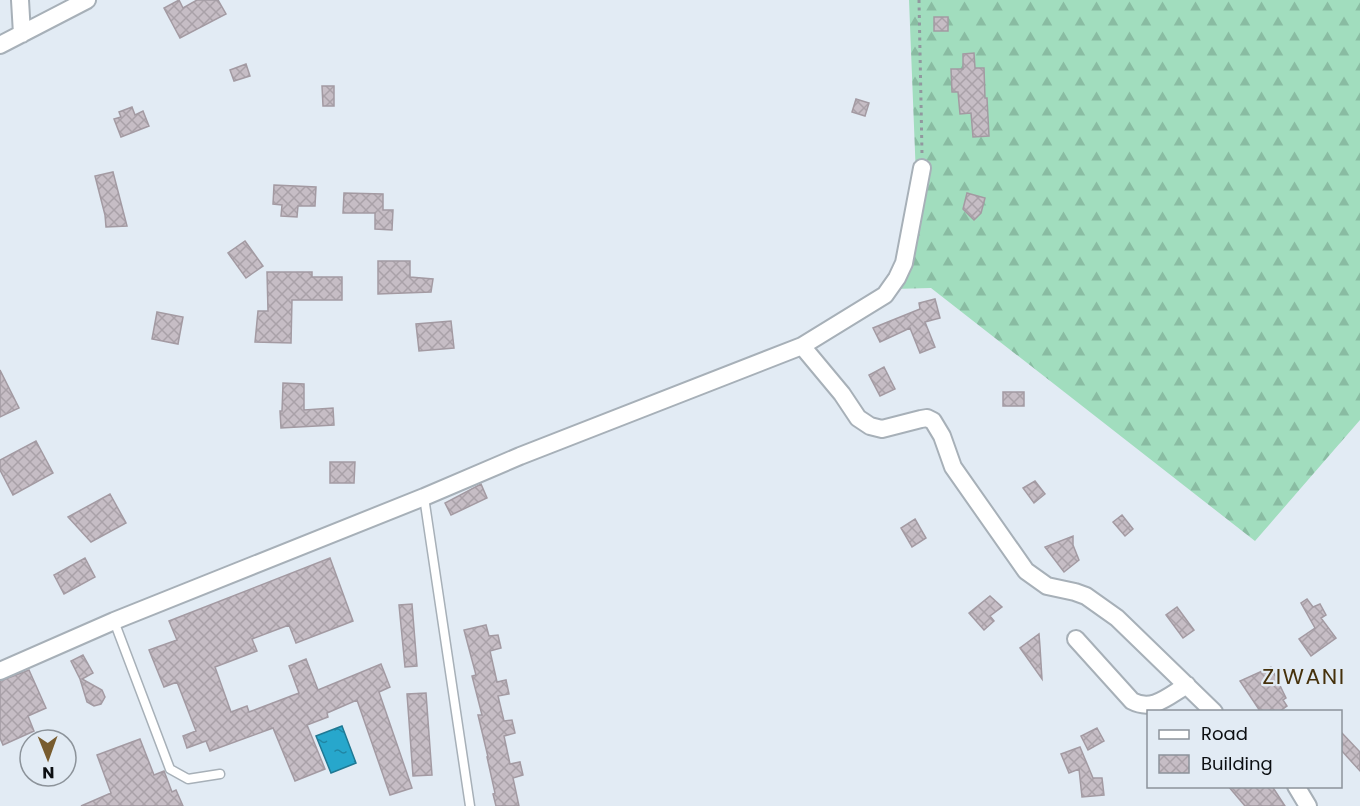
<svg xmlns="http://www.w3.org/2000/svg" width="1360" height="806" viewBox="0 0 1360 806" font-family="Poppins,sans-serif">
<defs>
<pattern id="forest-firs" width="22" height="20" patternUnits="userSpaceOnUse" patternTransform="scale(1.5)"><rect width="22" height="20" fill="#a1ddbe"/><path d="M5 1l3.5 6h-7zM16 11l3.5 6h-7z" fill="#89bca2"/></pattern>
<pattern id="water-ripples" width="26" height="14" patternUnits="userSpaceOnUse" patternTransform="scale(1.5)"><rect width="26" height="14" fill="#27a7cc"/><path d="M2 4q2-2 4 0t4 0M15 11q2-2 4 0t4 0" fill="none" stroke="#2086a4"/></pattern>
<pattern id="building-cross-hatch" width="8" height="8" patternUnits="userSpaceOnUse" patternTransform="scale(1.5)"><rect width="8" height="8" fill="#c6bdc5"/><path d="M0 0l8 8M0 8l8-8" fill="none" stroke="#a9a1a8"/></pattern>
</defs>
<rect width="100%" height="100%" fill="#e2ebf4"/>
<path fill="url(#forest-firs)" d="M 909,0 L 1360,0 L 1360,420 L 1255,541 L 931,288 L 892,289 L 916,177 Z"/>
<path fill="url(#water-ripples)" stroke="#1f7994" stroke-width="1.5" d="M 342,726 L 356,763 L 331,773 L 316,736 Z"/>
<path fill="url(#building-cross-hatch)" stroke="#a39aa2" stroke-width="1.5" d="M 179,0 L 183,8 L 197,0 L 218,0 L 226,14 L 180,38 L 164,8 Z
M 934,17 L 948,17 L 948,31 L 934,31 Z
M 974,53 L 975,68 L 984,68 L 985,98 L 987,98 L 989,136 L 973,137 L 971,113 L 960,114 L 958,92 L 952,92 L 951,69 L 963,69 L 963,54 Z
M 246,64 L 250,76 L 234,81 L 230,70 Z
M 322,86 L 334,86 L 334,106 L 323,106 Z
M 856,99 L 869,103 L 865,116 L 852,112 Z
M 132,107 L 135,115 L 143,111 L 149,126 L 121,137 L 114,119 L 121,117 L 119,112 Z
M 113,172 L 127,226 L 106,227 L 105,215 L 95,176 Z
M 274,185 L 316,187 L 315,206 L 298,206 L 297,217 L 281,216 L 282,205 L 273,204 Z
M 344,193 L 383,194 L 383,210 L 393,210 L 392,230 L 375,229 L 375,213 L 343,213 Z
M 967,193 L 985,198 L 981,213 L 974,220 L 963,209 Z
M 245,241 L 263,266 L 246,278 L 228,253 Z
M 378,261 L 410,261 L 410,277 L 433,279 L 431,292 L 378,294 Z
M 267,272 L 312,272 L 312,277 L 342,277 L 342,300 L 292,300 L 291,343 L 255,342 L 258,311 L 268,311 Z
M 935,299 L 940,318 L 925,322 L 935,347 L 920,353 L 910,328 L 880,342 L 873,328 L 920,309 L 919,303 Z
M 157,312 L 183,317 L 178,344 L 152,339 Z
M 451,321 L 454,348 L 419,351 L 416,324 Z
M 884,367 L 895,389 L 880,396 L 869,375 Z
M 0,370 L 19,408 L 0,417 Z
M 283,383 L 304,384 L 304,410 L 333,408 L 334,425 L 281,428 L 280,411 L 282,411 Z
M 1003,392 L 1024,392 L 1024,406 L 1003,406 Z
M 36,441 L 53,473 L 13,495 L 0,470 L 0,460 Z
M 330,462 L 355,462 L 354,483 L 330,483 Z
M 1035,481 L 1045,494 L 1034,503 L 1023,488 Z
M 481,484 L 487,498 L 451,515 L 445,503 Z
M 110,494 L 126,523 L 91,542 L 68,517 Z
M 1122,515 L 1133,529 L 1125,536 L 1113,522 Z
M 915,519 L 926,538 L 912,547 L 901,528 Z
M 1073,536 L 1073,545 L 1079,560 L 1064,572 L 1045,547 Z
M 85,558 L 95,577 L 64,594 L 54,575 Z
M 330,558 L 353,621 L 296,643 L 289,625 L 252,639 L 257,651 L 215,667 L 231,712 L 247,706 L 249,712 L 299,693 L 289,666 L 306,659 L 318,690 L 381,664 L 390,687 L 379,692 L 412,788 L 390,795 L 357,700 L 327,713 L 328,717 L 307,725 L 325,769 L 295,781 L 273,728 L 210,751 L 206,741 L 187,748 L 183,736 L 196,731 L 177,682 L 164,687 L 149,650 L 177,640 L 169,621 Z
M 990,596 L 1002,607 L 990,616 L 994,621 L 984,630 L 969,613 Z
M 1307,599 L 1313,607 L 1320,604 L 1326,615 L 1321,618 L 1336,638 L 1311,656 L 1299,639 L 1315,628 L 1301,603 Z
M 412,604 L 417,666 L 405,667 L 399,605 Z
M 1177,607 L 1194,630 L 1183,638 L 1166,615 Z
M 486,625 L 489,636 L 498,635 L 501,648 L 490,651 L 497,682 L 506,680 L 509,694 L 498,696 L 504,721 L 512,720 L 515,733 L 504,736 L 510,764 L 520,762 L 523,775 L 513,778 L 519,806 L 496,806 L 493,794 L 495,793 L 487,757 L 488,757 L 478,715 L 482,715 L 472,676 L 476,675 L 464,630 Z
M 1039,634 L 1040,647 L 1042,679 L 1020,648 Z
M 83,655 L 93,673 L 82,679 L 102,690 L 105,697 L 101,704 L 94,706 L 87,702 L 80,679 L 71,661 Z
M 1271,667 L 1286,698 L 1283,700 L 1287,706 L 1280,711 L 1260,711 L 1240,681 Z
M 29,670 L 46,708 L 28,716 L 34,731 L 3,745 L 0,738 L 0,681 Z
M 426,693 L 432,775 L 413,776 L 407,694 Z
M 1097,728 L 1104,741 L 1088,750 L 1081,736 Z
M 1341,732 L 1360,752 L 1360,771 L 1341,750 Z
M 140,739 L 154,775 L 164,771 L 172,792 L 176,790 L 183,806 L 81,806 L 111,793 L 97,755 Z
M 1080,747 L 1093,778 L 1102,778 L 1104,795 L 1082,797 L 1079,769 L 1069,773 L 1061,754 Z
M 1228,786 L 1272,786 L 1285,806 L 1245,806 Z"/>
<g fill="none" stroke-linecap="round" stroke-linejoin="round">
<defs>
<path id="service" d="M 424,497 L 470,806
M 114,621 L 170,769 L 188,779 L 220,774"/>
<path id="minor" d="M 20,0 L 22,34
M 0,45 L 87,0
M 802,346 L 842,394 L 858,418 L 870,426 L 882,429 L 921,419 L 927,418 L 933,421 L 942,436 L 953,467 L 1026,571 L 1047,586 L 1075,592 L 1086,596 L 1117,618 L 1214,712
M 1076,639 L 1132,701 C 1153,712 1168,696 1187,685
M 0,671 L 114,621 L 424,497 L 520,456 L 802,346 L 885,295 L 897,278 L 904,263 L 922,168
M 1296,786 L 1308,806"/>
</defs>
<use href="#service" stroke="#a7b0b8" stroke-width="11"/>
<use href="#minor" stroke="#a7b0b8" stroke-width="20"/>
<path stroke="#91989f" stroke-width="3" stroke-dasharray="3 4.5" stroke-linecap="butt" d="M 919,0 L 922,154"/>
<use href="#service" stroke="#fff" stroke-width="8"/>
<use href="#minor" stroke="#fff" stroke-width="16"/>
</g>
<g text-anchor="middle" stroke-width="4.5" stroke-linejoin="round" paint-order="stroke">
<g font-size="22" letter-spacing="1.5" fill="#46310b" stroke="#e2ebf4">
<text x="1304" y="684">ZIWANI</text>
</g>
</g>
<rect x="1147" y="710" width="195" height="78" fill="#e2ebf4" stroke="#8c939a" stroke-width="1.5"/>
<rect x="1159" y="730" width="30" height="9" fill="#ffffff" stroke="#8c939a" stroke-width="1.5"/>
<text x="1201" y="740" font-size="18" fill="#0c0f12">Road</text>
<rect x="1159" y="755" width="30" height="18" fill="url(#building-cross-hatch)" stroke="#8c939a" stroke-width="1.5"/>
<text x="1201" y="770" font-size="18" fill="#0c0f12">Building</text>
<g transform="translate(48 758) rotate(179)"><circle r="28" fill="#e2ebf4" stroke="#8c939a" stroke-width="1.5"/>
<path d="M0-4.5L10 22L0 15L-10 22Z" fill="#785c2f"/>
<text y="-9" font-size="16" font-weight="bold" text-anchor="middle" fill="#0c0f12">N</text>
</g>
</svg>
